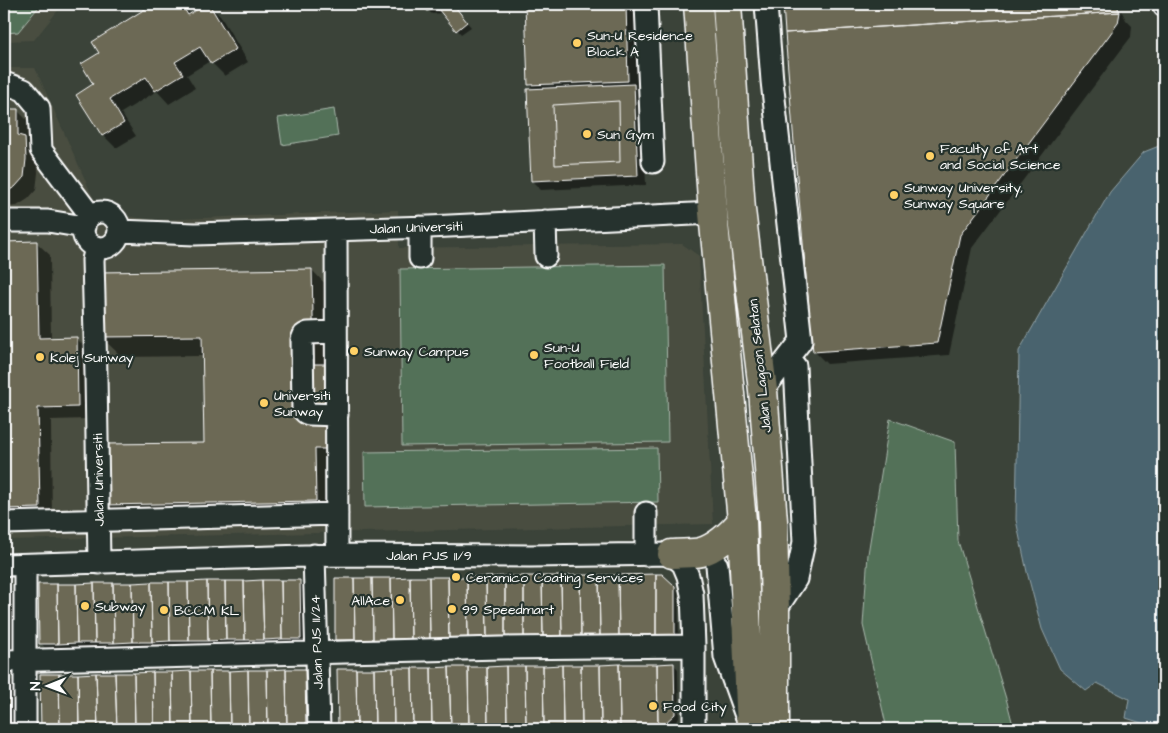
<svg xmlns="http://www.w3.org/2000/svg" width="1168" height="733" viewBox="0 0 1168 733" font-family="'Architects Daughter',sans-serif">
<rect width="100%" height="100%" fill="#3b4339"/>
<filter id="ink" filterUnits="userSpaceOnUse"><feTurbulence type="fractalNoise" baseFrequency=".02" numOctaves="2"/><feDisplacementMap in="SourceGraphic" scale="10" xChannelSelector="R" yChannelSelector="G"/><feConvolveMatrix kernelMatrix="1 2 1 2 8 2 1 2 1" color-interpolation-filters="sRGB"/></filter>
<g filter="url(#ink)">
<path fill="#4a4e41" d="M 4,4 L 63,4 L 34,40 L 4,41 Z
M 4,68 L 35,68 L 100,213 L 156,220 L 398,210 L 399,248 L 682,244 L 699,256 L 713,524 L 4,540 Z"/>
<path fill="#537159" stroke="#a9b8ac" d="M 4,4 L 41,4 L 18,32 L 4,33 Z
M 334,109 L 338,136 L 282,145 L 278,118 Z
M 665,265 L 668,442 L 402,446 L 400,269 Z
M 890,419 L 955,442 L 958,541 L 1007,702 L 1014,729 L 887,729 L 863,625 L 868,554 Z
M 657,448 L 658,502 L 365,507 L 364,452 Z"/>
<path fill="#49646e" stroke="#92a2a8" d="M 1164,144 L 1164,729 L 1160,729 L 1126,718 L 1129,699 L 1097,683 L 1086,691 L 1060,669 L 1042,629 L 1027,572 L 1016,520 L 1019,351 L 1110,192 L 1144,152 Z"/>
<path fill="#0007" d="M 156,4 L 184,4 L 191,15 L 208,4 L 221,17 L 248,62 L 225,76 L 210,61 L 187,75 L 195,88 L 169,104 L 157,91 L 121,113 L 136,136 L 116,148 L 103,135 L 78,95 L 95,85 L 101,53 L 94,42 Z
M 252,4 L 275,4 L 273,10 Z
M 427,4 L 452,4 L 471,27 L 461,34 L 442,13 L 432,14 L 428,10 Z
M 527,4 L 638,4 L 646,185 L 541,190 L 532,181 L 534,90 L 529,84 Z
M 784,4 L 1118,4 L 1126,20 L 1132,26 L 1131,37 L 1121,50 L 972,248 L 949,355 L 827,364 L 814,351 L 796,155 Z
M 4,110 L 17,110 L 30,123 L 37,151 L 38,173 L 36,190 L 28,199 L 17,206 L 5,207 L 4,207 Z
M 4,243 L 37,243 L 50,255 L 51,339 L 76,338 L 89,351 L 90,419 L 51,420 L 52,520 L 4,521 Z
M 312,270 L 332,291 L 336,521 L 126,524 L 105,504 L 205,444 L 204,356 L 122,357 L 101,337 Z
M 661,575 L 678,591 L 679,640 L 341,644 L 337,639 Z
M 299,581 L 304,585 L 305,643 L 45,648 L 41,643 Z
M 4,587 L 7,587 L 14,594 L 15,652 L 4,653 Z
M 673,664 L 678,669 L 679,718 L 668,729 L 339,729 L 338,671 Z
M 304,670 L 311,677 L 312,729 L 42,729 L 41,676 Z
M 4,678 L 9,678 L 16,685 L 16,729 L 4,729 Z"/>
<path fill="#6c6955" stroke="#fff" d="M 153,4 L 181,4 L 188,15 L 206,4 L 209,4 L 236,49 L 211,64 L 200,47 L 175,62 L 183,74 L 155,91 L 146,77 L 110,99 L 124,123 L 102,136 L 76,95 L 93,84 L 81,64 L 99,53 L 92,42 Z
M 426,4 L 453,4 L 467,22 L 456,31 L 438,9 L 427,11 Z
M 525,4 L 626,4 L 628,81 L 528,85 Z
M 783,4 L 1116,4 L 1120,12 L 785,33 Z
M 1120,12 L 1118,23 L 1108,37 L 960,235 L 937,343 L 813,352 L 795,155 L 785,33 Z
M 634,84 L 638,176 L 531,181 L 527,89 Z
M 619,101 L 620,162 L 555,165 L 553,105 Z
M 4,109 L 18,109 L 18,135 L 25,137 L 26,159 L 24,177 L 15,187 L 4,193 Z
M 37,241 L 39,338 L 77,337 L 78,407 L 38,408 L 40,508 L 4,509 L 4,242 Z
M 312,269 L 314,364 L 325,364 L 326,449 L 315,449 L 316,501 L 104,505 L 103,444 L 204,443 L 202,336 L 100,337 L 99,272 Z
M 656,574 L 662,574 L 675,586 L 675,636 L 656,636 Z
M 656,574 L 656,636 L 619,636 L 618,575 Z
M 580,575 L 581,637 L 562,637 L 561,576 Z
M 580,575 L 599,575 L 600,637 L 581,637 Z
M 599,575 L 618,575 L 619,636 L 600,637 Z
M 505,576 L 524,576 L 524,637 L 505,638 Z
M 505,576 L 505,638 L 487,638 L 486,577 Z
M 524,576 L 542,576 L 543,637 L 524,637 Z
M 542,576 L 561,576 L 562,637 L 543,637 Z
M 410,577 L 429,577 L 430,639 L 411,639 Z
M 410,577 L 411,639 L 392,639 L 391,578 Z
M 429,577 L 448,577 L 449,639 L 430,639 Z
M 448,577 L 467,577 L 468,638 L 449,639 Z
M 467,577 L 486,577 L 487,638 L 468,638 Z
M 335,578 L 354,578 L 355,640 L 335,640 Z
M 354,578 L 372,578 L 373,640 L 355,640 Z
M 372,578 L 391,578 L 392,639 L 373,640 Z
M 262,580 L 281,580 L 282,639 L 264,640 Z
M 262,580 L 264,640 L 245,640 L 244,581 Z
M 281,580 L 300,580 L 301,639 L 282,639 Z
M 207,581 L 225,581 L 226,640 L 208,641 Z
M 207,581 L 208,641 L 189,641 L 188,582 Z
M 225,581 L 244,581 L 245,640 L 226,640 Z
M 151,582 L 169,582 L 170,641 L 152,642 Z
M 151,582 L 152,642 L 133,642 L 132,583 Z
M 169,582 L 188,582 L 189,641 L 170,641 Z
M 94,583 L 113,583 L 114,643 L 95,643 Z
M 94,583 L 95,643 L 77,643 L 76,584 Z
M 113,583 L 132,583 L 133,642 L 114,643 Z
M 38,584 L 57,584 L 58,644 L 39,644 Z
M 57,584 L 76,584 L 77,643 L 58,644 Z
M 4,586 L 8,586 L 9,646 L 4,646 Z
M 674,663 L 675,714 L 663,725 L 658,725 L 657,664 Z
M 619,664 L 657,664 L 658,725 L 620,725 Z
M 619,664 L 620,725 L 601,726 L 600,665 Z
M 562,665 L 563,726 L 544,727 L 543,666 Z
M 562,665 L 581,665 L 582,726 L 563,726 Z
M 581,665 L 600,665 L 601,726 L 582,726 Z
M 506,666 L 507,727 L 488,728 L 487,667 Z
M 506,666 L 525,666 L 526,727 L 507,727 Z
M 525,666 L 543,666 L 544,727 L 526,727 Z
M 449,667 L 468,667 L 469,728 L 451,728 Z
M 449,667 L 451,728 L 432,729 L 431,668 Z
M 468,667 L 487,667 L 488,728 L 469,728 Z
M 393,668 L 412,668 L 413,729 L 394,729 Z
M 393,668 L 394,729 L 375,729 L 374,669 Z
M 412,668 L 431,668 L 432,729 L 413,729 Z
M 286,669 L 305,669 L 306,729 L 287,729 Z
M 286,669 L 287,729 L 268,729 L 267,670 Z
M 337,669 L 356,669 L 357,729 L 338,729 Z
M 356,669 L 374,669 L 375,729 L 357,729 Z
M 248,670 L 249,729 L 230,729 L 229,671 Z
M 248,670 L 267,670 L 268,729 L 249,729 Z
M 191,671 L 210,671 L 211,729 L 192,729 Z
M 191,671 L 192,729 L 173,729 L 172,672 Z
M 210,671 L 229,671 L 230,729 L 211,729 Z
M 153,672 L 154,729 L 135,729 L 134,673 Z
M 153,672 L 172,672 L 173,729 L 154,729 Z
M 96,673 L 115,673 L 117,729 L 98,729 Z
M 96,673 L 98,729 L 79,729 L 78,674 Z
M 115,673 L 134,673 L 135,729 L 117,729 Z
M 40,674 L 59,674 L 60,729 L 41,729 Z
M 59,674 L 78,674 L 79,729 L 60,729 Z
M 4,677 L 9,677 L 10,729 L 4,729 Z"/>
<g fill="none" stroke-linecap="round" stroke-linejoin="round">
<defs>
<path id="minor" d="M 646,4 L 653,162
M 1163,4 L 1164,6
M 4,83 L 24,90 L 39,108 L 41,150 L 90,215
M83 230a18 18 0 1 1 36 0a18 18 0 1 1-36 0Z
M 4,221 L 48,221 L 84,227
M 545,221 L 546,256
M 420,227 L 420,258
M 336,230 L 337,555
M 119,231 L 195,234 L 429,227 L 713,213
M 96,247 L 93,260 L 96,375 L 99,563
M 336,332 L 308,333 L 304,335 L 302,340 L 303,410 L 306,413 L 309,414 L 337,415
M 763,390 L 801,341 L 772,81 L 766,4
M 646,513 L 646,555
M 4,523 L 337,514
M 314,555 L 319,729
M 4,565 L 337,555 L 530,556 L 672,554 L 683,564 L 688,576 L 692,594 L 694,646 L 694,729
M 25,565 L 25,729
M 717,565 L 725,657 L 745,713
M 775,611 L 796,579 L 804,542 L 795,366
M 4,661 L 500,648 L 694,646"/>
<path id="major" d="M 698,4 L 713,213 L 742,521 L 751,729
M 727,4 L 741,210 L 763,390 L 773,521 L 775,611 L 775,729
M 672,554 C 681,553 692,554 701,552 C 718,547 731,534 742,521"/>
</defs>
<use href="#minor" stroke="#fff" stroke-width="25"/>
<use href="#major" stroke="#fff" stroke-width="31"/>
<use href="#minor" stroke="#26332d" stroke-width="21"/>
<use href="#major" stroke="#706e59" stroke-width="28"/>
</g>
</g>
<g fill="#ffd166" stroke="#26332d" stroke-width="2">
<circle cx="577" cy="43" r="5"/>
<circle cx="587" cy="134" r="5"/>
<circle cx="930" cy="156" r="5"/>
<circle cx="894" cy="195" r="5"/>
<circle cx="354" cy="351" r="5"/>
<circle cx="534" cy="355" r="5"/>
<circle cx="40" cy="357" r="5"/>
<circle cx="264" cy="403" r="5"/>
<circle cx="456" cy="577" r="5"/>
<circle cx="400" cy="600" r="5"/>
<circle cx="85" cy="606" r="5"/>
<circle cx="452" cy="609" r="5"/>
<circle cx="164" cy="610" r="5"/>
<circle cx="653" cy="706" r="5"/>
</g>
<g text-anchor="middle" stroke-width="4.5" stroke-linejoin="round" paint-order="stroke">
<g font-size="14" fill="#fff" stroke="#26332d" text-anchor="start">
<text x="587" y="40">Sun-U Residence<tspan x="587" dy="16">Block A</tspan></text>
<text x="597" y="139">Sun Gym</text>
<text x="940" y="153">Faculty of Art<tspan x="940" dy="16">and Social Science</tspan></text>
<text x="904" y="192">Sunway University,<tspan x="904" dy="16">Sunway Square</tspan></text>
<text x="544" y="352">Sun-U<tspan x="544" dy="16">Football Field</tspan></text>
<text x="364" y="356">Sunway Campus</text>
<text x="50" y="362">Kolej Sunway</text>
<text x="274" y="400">Universiti<tspan x="274" dy="16">Sunway</tspan></text>
<text x="466" y="582">Ceramico Coating Services</text>
<text x="390" y="605" text-anchor="end">AllAce</text>
<text x="95" y="611">Subway</text>
<text x="462" y="614">99 Speedmart</text>
<text x="174" y="615">BCCM KL</text>
<text x="663" y="711">Food City</text>
</g>
<g font-size="14" fill="#fff" stroke="#26332d">
<text transform="translate(416 227) rotate(-2)" y="5">Jalan Universiti</text>
<text transform="translate(759 366) rotate(-96)" y="5">Jalan Lagoon Selatan</text>
<text transform="translate(98 480) rotate(-91)" y="5">Jalan Universiti</text>
<text x="429" y="560">Jalan PJS 11/9</text>
<text transform="translate(316 642) rotate(-92)" y="5">Jalan PJS 11/24</text>
</g>
</g>
<rect width="1168" height="733" fill="none" stroke="#26332d" stroke-width="20"/>
<rect x="10" y="10" width="1148" height="713" fill="none" stroke="#fff" stroke-width="2" filter="url(#ink)"/>
<g transform="translate(48 686) rotate(269)" stroke="#26332d" stroke-width="4" paint-order="stroke">
<path d="M0-4L9 19L0 12L-9 19Z" fill="#ffffff"/>
<text y="-8" font-size="14" font-weight="bold" text-anchor="middle" fill="#ffffff">N</text>
</g>
</svg>
